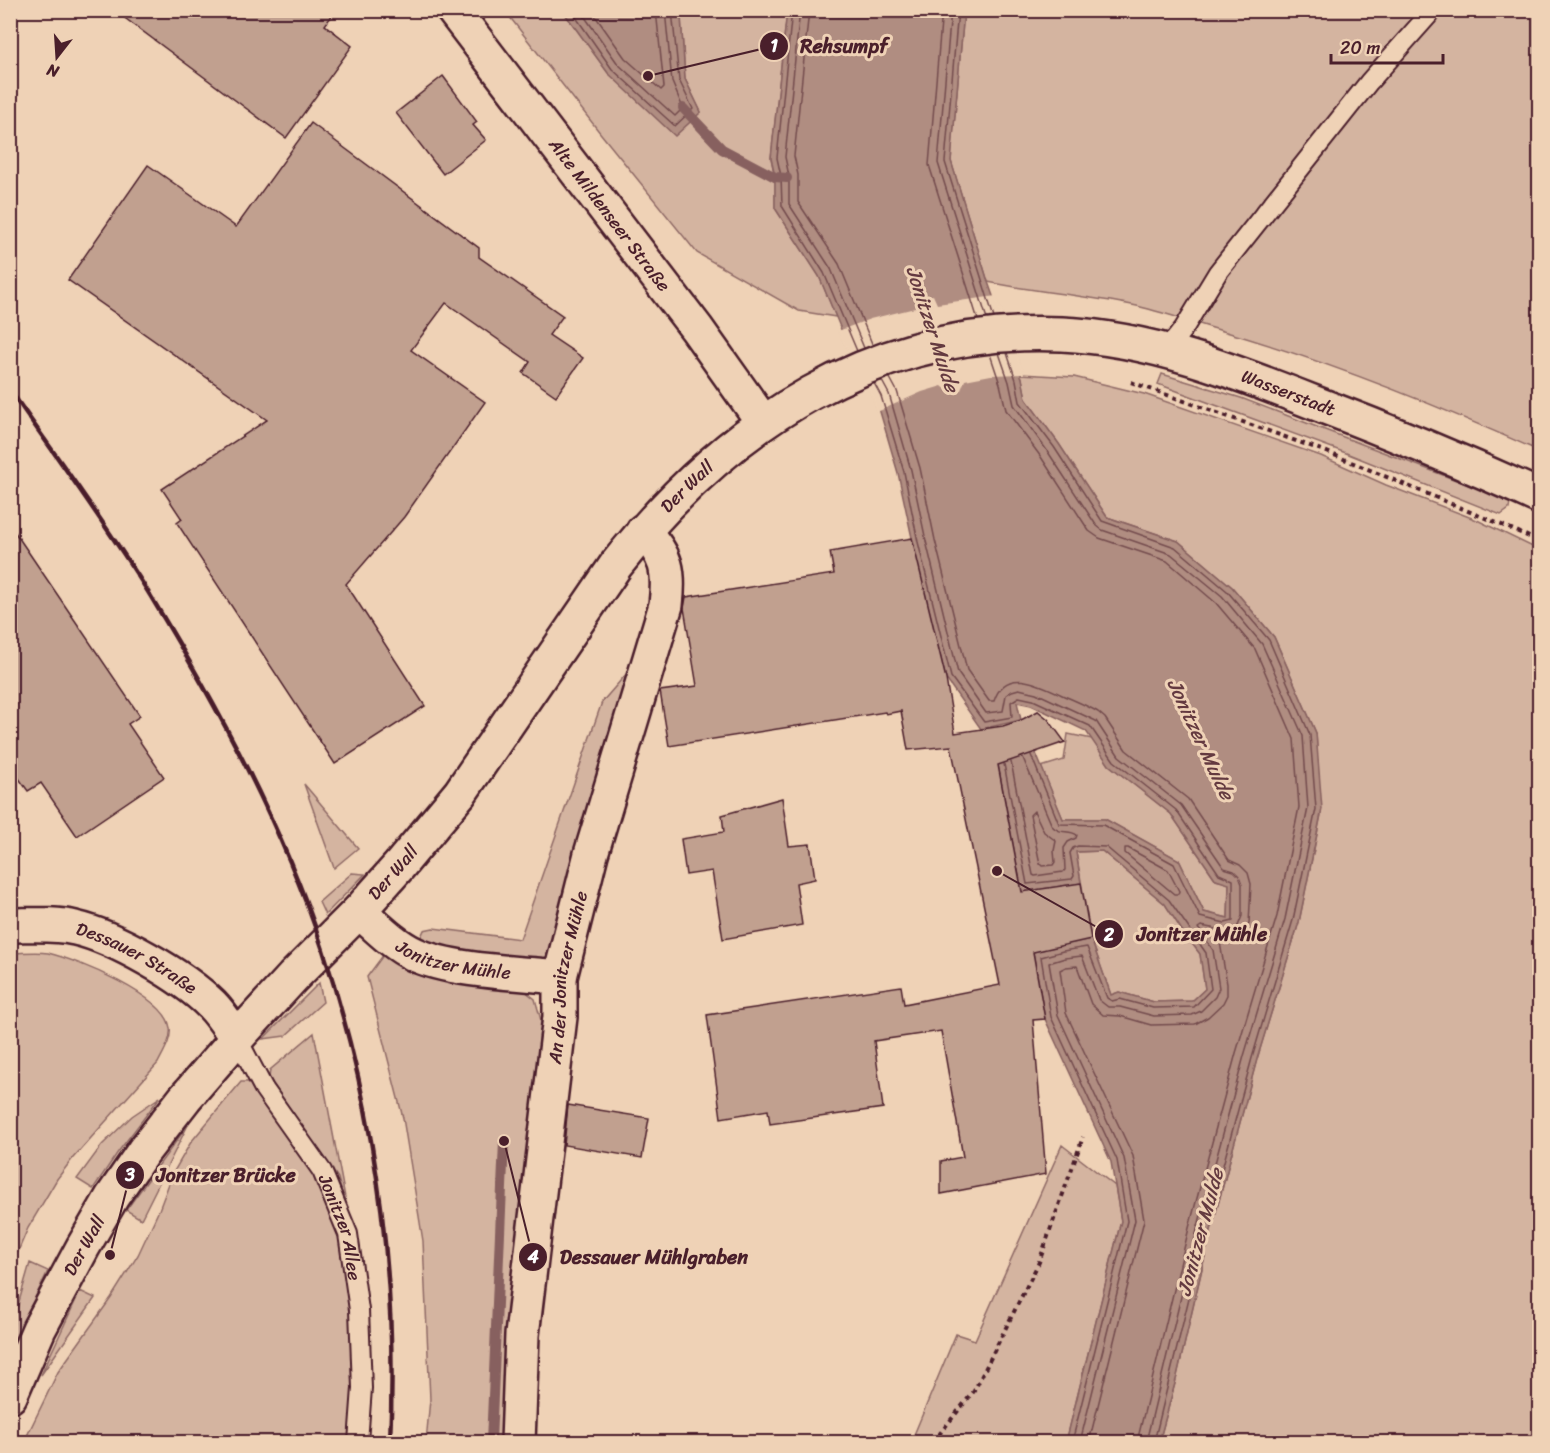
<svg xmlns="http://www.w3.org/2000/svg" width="1550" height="1453" viewBox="0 0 1550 1453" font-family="Sriracha,sans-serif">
<rect width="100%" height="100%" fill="#efd2b6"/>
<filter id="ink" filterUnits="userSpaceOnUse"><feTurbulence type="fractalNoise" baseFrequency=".0167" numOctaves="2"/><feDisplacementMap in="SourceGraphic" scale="12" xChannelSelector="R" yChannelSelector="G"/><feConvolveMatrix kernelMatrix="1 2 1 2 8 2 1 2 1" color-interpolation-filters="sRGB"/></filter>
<g filter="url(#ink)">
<path fill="#d4b4a0" stroke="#8f6a66" stroke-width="1.5" d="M 505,11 L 563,11 L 608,73 L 693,118 L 701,112 L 685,79 L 681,17 L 677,11 L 787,11 L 771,158 L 775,177 L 775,208 L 819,276 L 836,317 L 799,311 L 697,253 L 601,134 Z
M 964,11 L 1539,11 L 1539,451 C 1433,403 1328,361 1216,329 C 1188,321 1160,311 1132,305 C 1085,295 1036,292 988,282 L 951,161 Z
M 1021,374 L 1074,377 L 1144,394 L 1321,456 L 1386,485 L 1477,520 L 1539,550 L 1539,1442 L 1159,1442 L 1177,1376 L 1210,1234 L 1257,1059 L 1299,922 L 1321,815 L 1316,733 L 1274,637 L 1232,587 L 1178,541 L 1107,517 L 1059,444 L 1026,399 Z
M 1162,374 L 1241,398 L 1477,488 L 1510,502 L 1509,509 L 1501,515 L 1346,453 L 1158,384 Z
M 641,657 L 549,956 L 537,961 L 437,945 L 420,939 L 424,930 L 433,928 L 520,939 L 602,702 Z
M 1068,734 L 1092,739 L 1109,765 L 1171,814 L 1216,880 L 1229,883 L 1228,918 L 1204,912 L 1179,860 L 1105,819 L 1063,819 L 1041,767 L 1064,760 Z
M 304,784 L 358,848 L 334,868 Z
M 1102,851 L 1165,904 L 1181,929 L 1200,954 L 1205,989 L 1192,1001 L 1154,1002 L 1119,992 L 1111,995 L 1091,939 L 1076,852 Z
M 352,873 L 365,874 L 325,915 L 319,902 Z
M 11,953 C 22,953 36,951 48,953 C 77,960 166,996 170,1028 C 172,1039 163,1053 158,1063 L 73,1158 L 57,1179 L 28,1228 L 11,1268 Z
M 384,954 L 520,987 L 535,999 L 541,1020 L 514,1300 L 509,1442 L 426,1442 L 430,1399 L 423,1241 L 403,1118 L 367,977 Z
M 319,983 L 323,1002 L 285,1036 L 263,1039 Z
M 314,1033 L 350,1224 L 338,1178 L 269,1078 L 270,1070 Z
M 241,1082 L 251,1082 L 313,1167 L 337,1222 L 356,1308 L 354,1442 L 24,1442 L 58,1372 L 111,1298 L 138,1255 L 159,1210 L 173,1173 L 191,1142 Z
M 160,1097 L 118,1152 L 93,1189 L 77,1179 L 102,1145 L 132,1116 Z
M 188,1125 L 141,1219 L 126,1210 Z
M 1062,1145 L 1115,1186 L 1121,1221 L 1066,1442 L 911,1442 L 956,1334 L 975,1340 Z
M 30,1263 L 48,1271 L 11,1347 L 14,1319 Z
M 80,1291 L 95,1298 L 41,1375 Z"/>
<path fill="#b08d81" stroke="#87615f" stroke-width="1.5" d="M 563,11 L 677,11 L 681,16 L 685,79 L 701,112 L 675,136 L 608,73 Z
M 787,11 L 964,11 L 951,161 L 988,282 L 1022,378 L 1026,399 L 1059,444 L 1107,517 L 1178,541 L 1232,587 L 1274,637 L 1316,733 L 1322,809 L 1299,922 L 1257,1059 L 1210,1234 L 1177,1376 L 1159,1442 L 1066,1442 L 1121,1221 L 1111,1162 L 1045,1019 L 1033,952 L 1091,939 L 1111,995 L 1119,992 L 1154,1002 L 1192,1001 L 1205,989 L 1200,954 L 1181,929 L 1165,904 L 1102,851 L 1076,852 L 1081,883 L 1022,892 L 993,738 L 1028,734 L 1063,819 L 1105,819 L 1179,860 L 1204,912 L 1228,918 L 1229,884 L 1216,880 L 1171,814 L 1109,765 L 1086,731 L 1031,705 L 1017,702 L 1021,720 L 981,729 L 946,679 L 917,561 L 898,473 L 876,398 L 847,344 L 819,276 L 775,208 L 775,177 L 771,158 Z"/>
<path fill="#efd2b6" d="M 933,295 L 937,304 L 996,296 L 1024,374 L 991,375 L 965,380 L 961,390 L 949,392 L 942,386 L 922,392 L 877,412 L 873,399 L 838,331 L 870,319 L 915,308 L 919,299 Z"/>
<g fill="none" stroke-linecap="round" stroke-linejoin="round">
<path stroke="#734b4d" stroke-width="1.5" d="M 571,10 L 612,69 L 675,126 L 693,109 L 679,80 L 672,10
M 580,10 L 618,64 L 675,116 L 683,108 L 672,82 L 665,10
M 591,10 L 625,58 L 661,90 L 664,87 L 656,10
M 792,10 L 777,158 L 781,176 L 782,206 L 824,273 L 857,351
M 800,10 L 785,157 L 789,176 L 789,204 L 831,269 L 864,348
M 809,10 L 794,156 L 798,175 L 798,202 L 839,264 L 873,346
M 942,10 L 929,165 L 978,320
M 951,10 L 938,163 L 987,319
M 958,10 L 945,162 L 994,318
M 999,353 L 1009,382 L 1014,405 L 1048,452 L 1096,525 L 1102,530 L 1171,554 L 1222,596 L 1262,644 L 1303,736 L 1308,808 L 1285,919 L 1244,1056 L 1197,1230 L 1146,1442
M 1007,353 L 1016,380 L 1020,402 L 1054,447 L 1102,521 L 1175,547 L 1227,591 L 1269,640 L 1310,735 L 1316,809 L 1293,920 L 1252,1058 L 1205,1232 L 1154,1442
M 990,354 L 1000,384 L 1006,410 L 1041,457 L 1089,531 L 1099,538 L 1167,561 L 1216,603 L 1255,649 L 1294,739 L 1299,807 L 1277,916 L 1236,1053 L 1189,1228 L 1137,1442
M 890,378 L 897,391 L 920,468 L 935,540 L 967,670 L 989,701 L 994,701 C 1005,667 1037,683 1060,694 C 1073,700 1086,705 1098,712 L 1105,718 L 1126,750 L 1188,799 L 1229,860 L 1240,865 L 1248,873 L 1251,884 L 1249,924 L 1239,937 L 1222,940 L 1220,942 L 1227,984 L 1227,995 L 1223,1003 L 1208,1017 L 1195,1024 L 1151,1025 L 1120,1016 L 1103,1015 L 1091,1004 L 1077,966 L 1066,967 L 1060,970 L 1066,1013 L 1133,1156 L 1144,1220 L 1089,1442
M 882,381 L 889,394 L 911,470 L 926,541 L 958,673 L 986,713 L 1003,711 L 1006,695 L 1012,691 L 1019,689 L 1036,693 L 1096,721 L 1119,756 L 1181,805 L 1224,868 L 1234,871 L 1239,876 L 1242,884 L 1242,916 L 1238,926 L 1227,931 L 1201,926 L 1198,928 L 1213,950 L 1219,988 L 1215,997 L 1201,1011 L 1192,1015 L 1154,1016 L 1120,1007 L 1108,1007 L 1099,1000 L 1082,956 L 1065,958 L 1049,963 L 1058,1015 L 1124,1158 L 1135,1220 L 1080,1442
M 874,383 L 881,396 L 904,472 L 918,542 L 951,677 L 984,722 L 1012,717 L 1011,702 L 1019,697 L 1033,700 L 1090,726 L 1114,761 L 1176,810 L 1219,874 L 1233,880 L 1233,921 L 1225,923 L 1200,917 L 1174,864 L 1103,825 L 1059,824 L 1031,755
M 1011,762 L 1033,875 L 1035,876 L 1063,872 L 1065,870 L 1064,848 L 1068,842 L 1076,838 L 1077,835 C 1069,829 1060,835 1052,826 L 1023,758
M 1004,764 L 1027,884 L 1072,879 L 1074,876 L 1070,853 L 1073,848 L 1078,846 L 1106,847 L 1169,900 L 1206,953 L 1211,989 L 1194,1007 L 1153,1008 L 1120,999 L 1112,1001 L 1107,998 L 1087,947 L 1063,951 L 1041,957 L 1051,1017 L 1117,1160 L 1127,1221 L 1072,1442
M 1034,811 L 1044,832 L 1056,841 L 1054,851 L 1055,862 L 1053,865 L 1042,866 L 1040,864 L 1030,815 Z
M 1125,848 L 1128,848 L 1168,870 L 1179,891 L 1178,894 L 1174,894 L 1125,853 Z"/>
<path stroke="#87615f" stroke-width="10" d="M 683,108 L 722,149 L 775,177 L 787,178
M 491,1442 L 504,1141"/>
</g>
<path fill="#c1a08f" stroke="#4a1f2b" stroke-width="1.5" d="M 114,10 L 336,10 L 325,25 L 352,46 L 286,138 Z
M 443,76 L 477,122 L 473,125 L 486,140 L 443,174 L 396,113 Z
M 311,123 L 479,248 L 479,257 L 563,316 L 549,335 L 583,358 L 556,396 L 523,373 L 530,362 L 446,303 L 411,350 L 485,402 L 404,517 L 346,584 L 425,706 L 335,764 L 177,523 L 182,519 L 162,489 L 267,420 L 68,280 L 148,165 L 236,227 Z
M 10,525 L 140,716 L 128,724 L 164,777 L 77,836 L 41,783 L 28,791 L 10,766 Z
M 912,538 L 946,679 L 955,733 L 1003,726 L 1021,720 L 1038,711 L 1048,719 L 1065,742 L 998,765 L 1022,892 L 1081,883 L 1091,939 L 1033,952 L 1045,1019 L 1033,1020 L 1046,1174 L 941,1194 L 941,1161 L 963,1157 L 941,1031 L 874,1041 L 883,1108 L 770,1124 L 768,1110 L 721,1118 L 707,1015 L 901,986 L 904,1004 L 1000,985 L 951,746 L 908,750 L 901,711 L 886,714 L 885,712 L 669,746 L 660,691 L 697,686 L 684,608 L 686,597 L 834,574 L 830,552 Z
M 782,798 L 789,846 L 810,844 L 815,879 L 796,883 L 802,925 L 723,939 L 712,871 L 686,875 L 681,839 L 724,832 L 722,815 Z
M 568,1105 L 649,1118 L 642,1158 L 564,1145 Z"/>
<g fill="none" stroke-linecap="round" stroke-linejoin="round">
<defs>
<g id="lane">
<path d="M 1166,351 L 1184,328 L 1218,272 L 1369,82 L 1433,10"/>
<path id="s1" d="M 237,1038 L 264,1089 L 322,1171 L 348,1234 L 359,1310 L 362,1388 L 358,1442"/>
</g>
<g id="street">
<path id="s2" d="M 359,911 C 376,926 393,944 414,954 C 450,971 519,973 560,977"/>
<path id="s3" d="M 10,925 C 31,925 55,923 75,928 C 115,937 183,976 212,1005 C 221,1014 229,1027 237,1038"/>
<path id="s4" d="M 518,1442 L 522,1335 L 560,1017 L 560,977 L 591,854 L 666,605 C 670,571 667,556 643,531"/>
</g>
<g id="secondary">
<path id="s5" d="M 453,10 L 697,329 L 763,422"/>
<path id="s6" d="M 10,1396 L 39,1329 L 83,1247 L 112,1197 L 143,1152 L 185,1098 L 237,1038 L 293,977 L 359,911 L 400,865 L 460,793 L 616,565 C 727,424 876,325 1062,334 C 1150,338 1234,371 1315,403 C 1391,432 1466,463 1540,497"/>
</g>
</defs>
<use href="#lane" stroke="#4a1f2b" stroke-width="22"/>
<use href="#street" stroke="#4a1f2b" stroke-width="38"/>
<use href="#secondary" stroke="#4a1f2b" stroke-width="38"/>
<path stroke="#4a1f2b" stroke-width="4" stroke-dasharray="4.5 4.5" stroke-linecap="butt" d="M 1131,382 L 1327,452 L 1516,531 L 1540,542
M 933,1442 L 974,1391 L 1039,1262 L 1083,1137"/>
<use href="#lane" stroke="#efd2b6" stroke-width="18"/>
<use href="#street" stroke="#efd2b6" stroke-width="33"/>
<use href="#secondary" stroke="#efd2b6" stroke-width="33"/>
<path stroke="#4a1f2b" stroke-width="4.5" d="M 10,390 C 57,458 107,525 150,595 C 218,707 282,825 323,950 C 375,1109 398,1275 390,1442"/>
</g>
</g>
<g text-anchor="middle" stroke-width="6" stroke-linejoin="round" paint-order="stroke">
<g font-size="18" fill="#4a1f2b" stroke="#efd2b6">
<text dy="6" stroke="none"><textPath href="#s5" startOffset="258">Alte Mildenseer Straße</textPath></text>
<text dy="6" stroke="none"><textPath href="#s6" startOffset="1792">Wasserstadt</textPath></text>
<text dy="6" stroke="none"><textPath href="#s6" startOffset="1140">Der Wall</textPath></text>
<text dy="6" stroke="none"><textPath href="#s6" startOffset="654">Der Wall</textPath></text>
<text dy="6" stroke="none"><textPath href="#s2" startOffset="110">Jonitzer Mühle</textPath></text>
<text dy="6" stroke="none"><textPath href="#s3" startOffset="134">Dessauer Straße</textPath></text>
<text dy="6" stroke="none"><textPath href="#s4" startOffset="468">An der Jonitzer Mühle</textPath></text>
<text dy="6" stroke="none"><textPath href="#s1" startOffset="218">Jonitzer Allee</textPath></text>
<text dy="6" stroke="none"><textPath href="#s6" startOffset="168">Der Wall</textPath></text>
</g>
<g font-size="20" font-style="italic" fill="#643a40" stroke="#efd2b6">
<text transform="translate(933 329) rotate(72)" y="7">Jonitzer Mulde</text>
<text transform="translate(1201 739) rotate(65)" y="7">Jonitzer Mulde</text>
<text transform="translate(1200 1232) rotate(-75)" y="7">Jonitzer Mulde</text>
</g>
</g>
<path fill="none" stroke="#4a1f2b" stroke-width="2" d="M648 76L774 46M997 871L1109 934M110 1255L130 1175M504 1141L533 1257"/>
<g fill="#4a1f2b" stroke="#efd2b6" stroke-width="2">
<circle cx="648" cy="76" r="6"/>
<circle cx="997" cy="871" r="6"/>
<circle cx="110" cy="1255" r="6"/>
<circle cx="504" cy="1141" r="6"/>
<circle cx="774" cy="46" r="15"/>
<circle cx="1109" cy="934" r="15"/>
<circle cx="130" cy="1175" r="15"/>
<circle cx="533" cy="1257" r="15"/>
</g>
<g font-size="18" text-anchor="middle" font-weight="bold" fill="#fff">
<text x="774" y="52">1</text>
<text x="1109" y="941">2</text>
<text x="130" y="1181">3</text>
<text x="533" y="1263">4</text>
</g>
<g font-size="20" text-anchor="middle" font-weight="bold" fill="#4a1f2b" stroke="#efd2b6" stroke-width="6" stroke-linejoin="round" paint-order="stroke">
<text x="844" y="53">Rehsumpf</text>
<text x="1202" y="941">Jonitzer Mühle</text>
<text x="226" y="1182">Jonitzer Brücke</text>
<text x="654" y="1264">Dessauer Mühlgraben</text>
</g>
<rect width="1550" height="1453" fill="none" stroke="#efd2b6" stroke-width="36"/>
<rect x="18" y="18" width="1514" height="1417" fill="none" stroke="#4a1f2b" stroke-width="2" filter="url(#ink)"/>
<g transform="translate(57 57) rotate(197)" stroke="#efd2b6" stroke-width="4.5" paint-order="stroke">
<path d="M0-4.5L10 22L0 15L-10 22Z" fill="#4a1f2b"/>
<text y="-9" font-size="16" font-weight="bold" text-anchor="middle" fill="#4a1f2b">N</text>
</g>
<path d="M1331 54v9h112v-9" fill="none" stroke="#4a1f2b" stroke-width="3"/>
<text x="1340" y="54" font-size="18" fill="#4a1f2b" stroke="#efd2b6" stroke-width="4.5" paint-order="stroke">20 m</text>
</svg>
